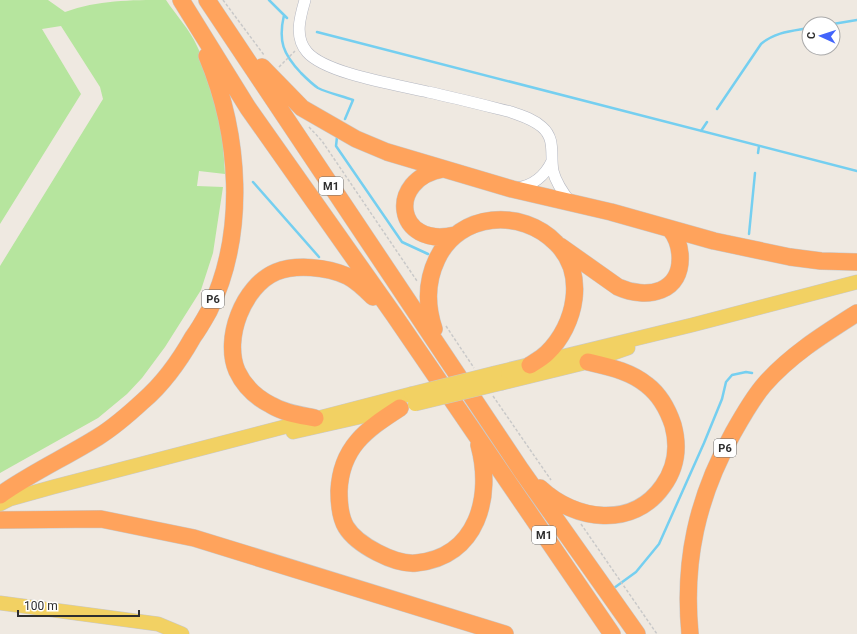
<svg xmlns="http://www.w3.org/2000/svg" width="857" height="634" viewBox="0 0 857 634" font-family="Roboto,sans-serif">
<rect width="100%" height="100%" fill="#efe9e1"/>
<path fill="#b6e59e" d="M 0,0 L 48,0 L 65,12 C 98,0 130,0 166,0 C 176,15 190,30 197,46 C 217,86 223,130 225,174 L 199,171 L 197,186 L 223,187 L 213,253 L 201,290 L 165,347 L 142,378 L 127,394 L 98,418 L 0,473 L 0,266 L 103,99 L 100,87 L 61,26 L 42,29 L 81,94 L 0,224 Z"/>
<g fill="none" stroke-linecap="round" stroke-linejoin="round">
<path stroke="#75cff0" stroke-width="2.5" d="M 269,0 L 287,18
M 284,15 C 278,41 283,54 301,73 C 306,78 312,84 318,88 C 328,93 342,96 353,100 L 345,119
M 833,24 L 857,20
M 317,32 L 857,171
M 717,109 L 761,44 C 775,32 792,31 809,28
M 701,131 L 707,122
M 337,137 L 336,146 L 402,242 L 428,254
M 758,153 L 759,146
M 253,182 L 319,257
M 749,234 L 755,173
M 614,588 L 636,572 L 659,544 L 704,443 L 722,399 L 726,382 L 732,375 L 746,372 L 752,373"/>
<defs>
<path id="tertiary" d="M 305,0 C 300,17 294,37 307,52 C 326,74 399,85 428,92 C 456,98 483,105 511,112 C 522,116 533,119 542,127 C 556,139 550,155 553,171 C 556,183 563,193 571,203
M 516,188 C 532,186 545,176 552,161"/>
<path id="primary" d="M 495,373 L 692,325 L 857,282
M 502,383 L 588,362 L 628,348
M 293,432 L 395,409
M 0,504 L 10,499 L 53,487 L 411,394
M 0,603 L 158,624 L 182,634"/>
<path id="motorway" d="M 181,0 L 248,108 L 394,315 L 612,634
M 207,0 L 521,470 L 637,634
M 262,67 L 302,108 L 356,139 L 387,152 L 512,189 L 611,212 L 714,241 L 790,257 L 821,261 L 857,262
M 443,169 C 386,179 395,249 455,235
M 560,246 L 618,287 C 647,300 683,293 680,254 C 679,244 676,236 670,229
M 434,329 C 426,305 426,282 437,259 C 459,212 522,208 556,243 C 587,273 576,325 547,353 C 542,358 536,361 530,365
M 400,408 C 366,430 341,447 339,491 C 339,503 340,517 346,527 C 357,545 395,565 416,563 C 478,557 493,496 479,445
M 315,418 C 300,415 284,413 271,405 C 257,398 244,386 237,371 C 223,339 243,286 276,272 C 296,264 327,267 347,276 C 357,281 365,289 373,297
M 540,488 C 575,521 633,529 663,486 C 676,468 679,447 673,425 C 668,410 660,395 647,385 C 630,371 609,367 588,362
M 0,495 C 31,473 66,457 98,437 C 114,427 130,413 143,401 C 164,383 180,360 193,337 C 199,329 204,320 209,311 C 247,233 240,135 207,56
M 0,520 L 101,519 L 194,538 L 505,634
M 690,634 C 683,561 697,498 733,433 C 742,417 752,399 764,385 C 790,355 824,334 857,313"/>
</defs>
<use href="#tertiary" stroke="#b4b7c1" stroke-width="12"/>
<use href="#primary" stroke="#c9c9c9" stroke-width="15"/>
<use href="#motorway" stroke="#c9c9c9" stroke-width="18"/>
<path stroke="#c9c9c9" stroke-width="1.5" stroke-dasharray="3 2" stroke-linecap="butt" d="M 223,0 L 264,55
M 279,67 L 295,51
M 309,127 L 322,141 L 417,281
M 446,326 L 474,368
M 493,396 L 551,480
M 581,524 L 657,634"/>
<use href="#tertiary" stroke="#fff" stroke-width="11"/>
<use href="#primary" stroke="#f2d163" stroke-width="14"/>
<use href="#motorway" stroke="#ffa35c" stroke-width="17"/>
<defs>
<path id="primary-bridge" d="M 411,394 L 495,373
M 415,404 L 502,383"/>
</defs>
<use href="#primary-bridge" stroke="#c9c9c9" stroke-width="15" stroke-linecap="butt"/>
<use href="#primary-bridge" stroke="#f2d163" stroke-width="14"/>
</g>
<g text-anchor="middle" stroke-width="4" stroke-linejoin="round" paint-order="stroke">
<g fill="#fff" stroke="#6d6d6d" stroke-width="1">
<rect x="319" y="177" width="24" height="18" rx="3"/>
<rect x="202" y="290" width="22" height="18" rx="3"/>
<rect x="714" y="439" width="22" height="18" rx="3"/>
<rect x="532" y="526" width="24" height="18" rx="3"/>
</g>
<g font-size="11" font-weight="bold" fill="#2e2e2e">
<text x="331" y="190">М1</text>
<text x="213" y="303">Р6</text>
<text x="725" y="452">Р6</text>
<text x="544" y="539">М1</text>
</g>
</g>
<g transform="translate(821 36) rotate(273)"><circle r="19" fill="#ffffff" stroke="#ababab"/>
<path d="M0-3L7 15L0 10L-7 15Z" fill="#4264fb"/>
<text y="-6" font-size="11" font-weight="bold" text-anchor="middle" fill="#2e2e2e">С</text>
</g>
<path d="M18 610v6h121v-6" fill="none" stroke="#2e2e2e" stroke-width="2"/>
<text x="24" y="610" font-size="12" fill="#2e2e2e" stroke="#ffffff" stroke-width="3" paint-order="stroke">100 m</text>
</svg>
